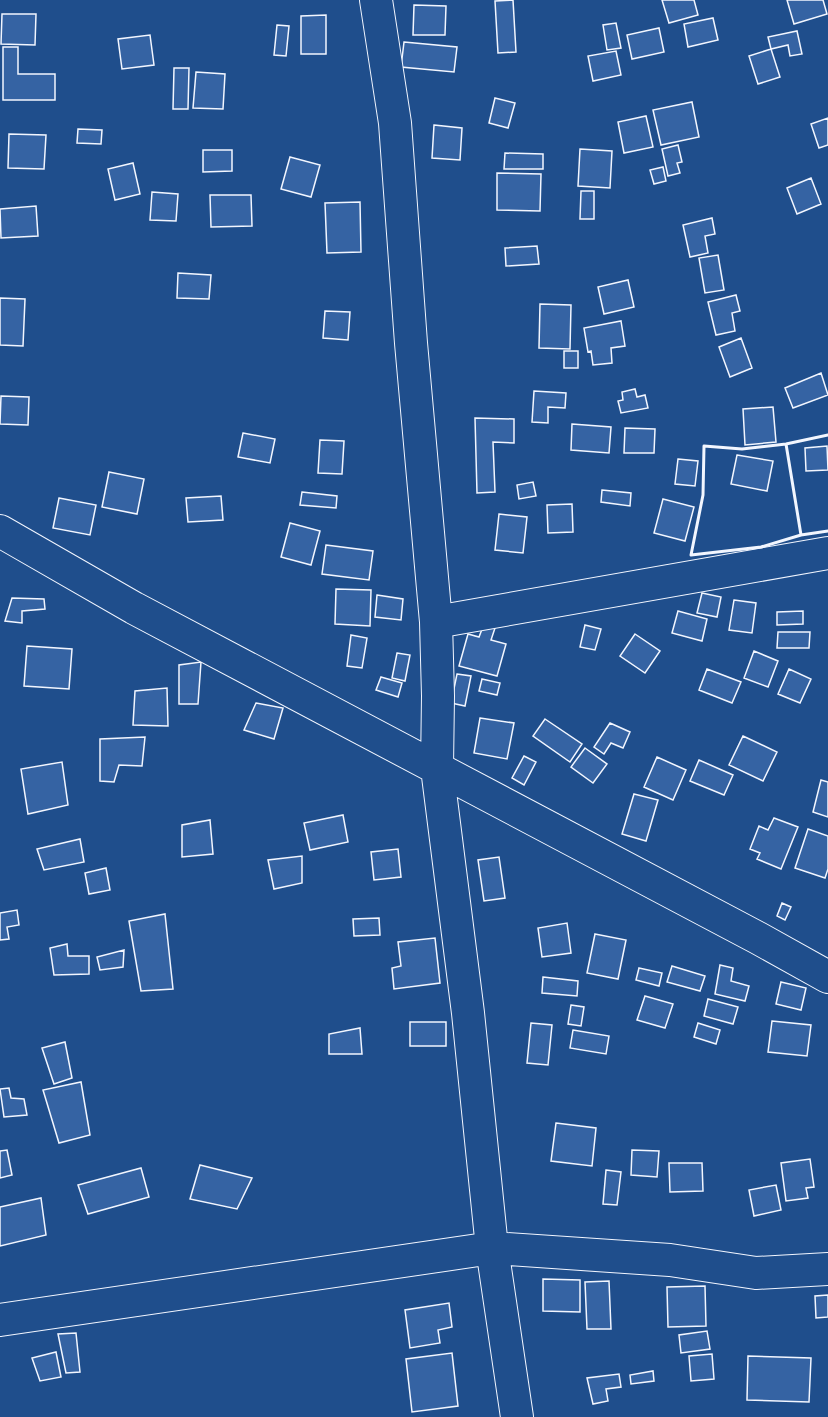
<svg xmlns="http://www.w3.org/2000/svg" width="828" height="1417" viewBox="0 0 828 1417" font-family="'Sofia Sans Condensed',sans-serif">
<rect width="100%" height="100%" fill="#1f4e8c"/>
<path fill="#3563a3" stroke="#f2f6ff" stroke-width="1.5" d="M 513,0 L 516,52 L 498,53 L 495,1 Z
M 662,0 L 694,0 L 698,15 L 669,23 Z
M 787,0 L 823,0 L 827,14 L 794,24 Z
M 414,5 L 446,6 L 445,35 L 413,35 Z
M 2,14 L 36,14 L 35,45 L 1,44 Z
M 326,15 L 326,54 L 301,54 L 301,16 Z
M 713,18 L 718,40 L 688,47 L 684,24 Z
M 616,23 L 621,48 L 607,50 L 603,25 Z
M 277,25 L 289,26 L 286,56 L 274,55 Z
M 659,28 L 664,52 L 632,59 L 627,35 Z
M 797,31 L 802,54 L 790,56 L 788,45 L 771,49 L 768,37 Z
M 150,35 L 154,65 L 122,69 L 118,39 Z
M 404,42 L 457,47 L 454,72 L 401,67 Z
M 3,47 L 18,47 L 18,74 L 55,74 L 55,100 L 3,100 Z
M 771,49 L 780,77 L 758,84 L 749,56 Z
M 616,51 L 621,75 L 593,81 L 588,56 Z
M 174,68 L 189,68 L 188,109 L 173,109 Z
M 196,72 L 225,74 L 223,109 L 193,108 Z
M 495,98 L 515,103 L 508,128 L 489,123 Z
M 692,102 L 699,137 L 661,145 L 653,110 Z
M 646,116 L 653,147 L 624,153 L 618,122 Z
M 828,118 L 828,145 L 819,148 L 811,124 Z
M 434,125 L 462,128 L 460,160 L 432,158 Z
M 78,129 L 102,130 L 101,144 L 77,143 Z
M 9,134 L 46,135 L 44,169 L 8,168 Z
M 678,145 L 682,162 L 677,163 L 680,173 L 668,176 L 662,149 Z
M 580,149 L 612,151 L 610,188 L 578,186 Z
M 203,150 L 232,150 L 232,171 L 203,172 Z
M 505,153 L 543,154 L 543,169 L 504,169 Z
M 290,157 L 320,165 L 311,197 L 281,189 Z
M 133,163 L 140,194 L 115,200 L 108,169 Z
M 663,167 L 666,181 L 654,184 L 650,170 Z
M 497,173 L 541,174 L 540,211 L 497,210 Z
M 811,178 L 821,204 L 797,214 L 787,188 Z
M 581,191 L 594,191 L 594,219 L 580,219 Z
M 152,192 L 178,194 L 176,221 L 150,220 Z
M 210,195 L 251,195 L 252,226 L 211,227 Z
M 360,202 L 361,252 L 327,253 L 325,203 Z
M 36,206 L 38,236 L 1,238 L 0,209 Z
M 712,218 L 715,234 L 705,236 L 708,253 L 690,257 L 683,225 Z
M 537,246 L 539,264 L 506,266 L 505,248 Z
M 718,255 L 724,290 L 705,293 L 699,258 Z
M 178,273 L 211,275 L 209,299 L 177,298 Z
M 628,280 L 634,307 L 604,314 L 598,287 Z
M 736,295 L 740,311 L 732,313 L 735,331 L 716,335 L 708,302 Z
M 0,298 L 25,299 L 23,346 L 0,345 Z
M 540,304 L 571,305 L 570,349 L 539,348 Z
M 325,311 L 350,312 L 348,340 L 323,338 Z
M 621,321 L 625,346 L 611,348 L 612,363 L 593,365 L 591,351 L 588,352 L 584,328 Z
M 741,338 L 752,368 L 730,377 L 719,347 Z
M 564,351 L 578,351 L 578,368 L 564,368 Z
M 821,373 L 828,395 L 793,408 L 785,388 Z
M 635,389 L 637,397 L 645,395 L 648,408 L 621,413 L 618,401 L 623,400 L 622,392 Z
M 534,391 L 566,393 L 565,408 L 548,407 L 548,423 L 532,422 Z
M 1,396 L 29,397 L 28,425 L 0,424 Z
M 773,407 L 776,442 L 745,445 L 743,409 Z
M 475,418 L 514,419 L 514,443 L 493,442 L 495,492 L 477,493 Z
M 572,424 L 611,427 L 609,453 L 571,450 Z
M 625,428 L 655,429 L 654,453 L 624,453 Z
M 243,433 L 275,439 L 270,463 L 238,457 Z
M 320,440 L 344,441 L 342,474 L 318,473 Z
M 827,446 L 828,470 L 806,471 L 805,448 Z
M 737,455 L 773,461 L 767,491 L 731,484 Z
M 678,459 L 698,461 L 695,486 L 675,484 Z
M 109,472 L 144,479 L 137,514 L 102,507 Z
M 533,482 L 536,496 L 519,499 L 517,485 Z
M 602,490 L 631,493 L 630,506 L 601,502 Z
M 302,492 L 337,496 L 336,508 L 300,505 Z
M 221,496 L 223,520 L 188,522 L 186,498 Z
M 59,498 L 96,505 L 90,535 L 53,528 Z
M 663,499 L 694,507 L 685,541 L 654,533 Z
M 572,504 L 573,532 L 548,533 L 547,505 Z
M 499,514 L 527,517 L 523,553 L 495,550 Z
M 290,523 L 320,531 L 311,565 L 281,557 Z
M 326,545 L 373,551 L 369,580 L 322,574 Z
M 336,589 L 371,590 L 370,626 L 335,624 Z
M 702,593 L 721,597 L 717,617 L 697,613 Z
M 377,595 L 403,599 L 401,620 L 375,617 Z
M 12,598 L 44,599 L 45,609 L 22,611 L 22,623 L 5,621 Z
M 734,600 L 756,603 L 752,633 L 729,630 Z
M 678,611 L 707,619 L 702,641 L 672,633 Z
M 803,611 L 803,624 L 777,625 L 777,612 Z
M 484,624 L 495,628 L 491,640 L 506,644 L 497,676 L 459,666 L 468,634 L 479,637 Z
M 585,625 L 601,629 L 595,650 L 580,647 Z
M 778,632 L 810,632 L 809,648 L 777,648 Z
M 635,634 L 660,651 L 645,673 L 620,656 Z
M 351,635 L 367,638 L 362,668 L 347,666 Z
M 27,646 L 72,649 L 69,689 L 24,686 Z
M 754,651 L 778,661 L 768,687 L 744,678 Z
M 397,653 L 410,655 L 405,681 L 392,678 Z
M 201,662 L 198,704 L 179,704 L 179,665 Z
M 707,669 L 741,682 L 732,703 L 699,690 Z
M 789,669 L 811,679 L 800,703 L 778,694 Z
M 457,674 L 471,676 L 465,706 L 451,703 Z
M 381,677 L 402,683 L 398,697 L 376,690 Z
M 482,679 L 500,683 L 497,695 L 479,691 Z
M 167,688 L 168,726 L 133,725 L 135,691 Z
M 256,703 L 283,708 L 274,739 L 244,730 Z
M 480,718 L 514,723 L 507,759 L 474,753 Z
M 545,719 L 582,744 L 570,762 L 533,736 Z
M 610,723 L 630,732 L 623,748 L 611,743 L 604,754 L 594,747 Z
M 743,736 L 777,752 L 763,781 L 729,765 Z
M 145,737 L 142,766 L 119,765 L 114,782 L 100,781 L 100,739 Z
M 585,748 L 607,764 L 593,783 L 571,767 Z
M 524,756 L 536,762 L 524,785 L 512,778 Z
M 657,757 L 686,770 L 673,800 L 644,787 Z
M 699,760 L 733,775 L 724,795 L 690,781 Z
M 62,762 L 68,805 L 28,814 L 21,769 Z
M 821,780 L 828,782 L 828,817 L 813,812 Z
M 634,794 L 658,800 L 646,841 L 622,834 Z
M 343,815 L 348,842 L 310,850 L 304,823 Z
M 774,818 L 798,827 L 781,869 L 757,859 L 760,853 L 750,849 L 759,826 L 768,830 Z
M 210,820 L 213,854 L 182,857 L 182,825 Z
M 808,829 L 828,836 L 828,869 L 825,878 L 795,868 Z
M 80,839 L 84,862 L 44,870 L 37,849 Z
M 398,849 L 401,877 L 374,880 L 371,852 Z
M 302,856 L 302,883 L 274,889 L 268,860 Z
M 499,857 L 505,898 L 484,901 L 478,860 Z
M 106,868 L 110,890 L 89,894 L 85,873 Z
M 782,903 L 791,907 L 785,920 L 777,916 Z
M 17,910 L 19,925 L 7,927 L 9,939 L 0,940 L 0,913 Z
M 165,914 L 173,989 L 141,991 L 129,921 Z
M 379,918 L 380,935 L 354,936 L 353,919 Z
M 567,923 L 571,953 L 542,957 L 538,928 Z
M 595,934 L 626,940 L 618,979 L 587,973 Z
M 435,938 L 440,983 L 394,989 L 392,968 L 401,966 L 398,942 Z
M 67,944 L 68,956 L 89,956 L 89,974 L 54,975 L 50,948 Z
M 124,950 L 123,967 L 100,970 L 97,957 Z
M 720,965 L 733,968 L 731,981 L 749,986 L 745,1001 L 715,994 Z
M 672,966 L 705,976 L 700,991 L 667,982 Z
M 639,968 L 662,973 L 659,986 L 636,980 Z
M 543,977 L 578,981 L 577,996 L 542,993 Z
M 781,982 L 806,988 L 801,1010 L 776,1004 Z
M 645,996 L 673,1004 L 665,1028 L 637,1020 Z
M 708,999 L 738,1007 L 733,1024 L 704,1016 Z
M 571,1005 L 584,1007 L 581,1026 L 568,1024 Z
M 772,1021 L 811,1025 L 807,1056 L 768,1052 Z
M 410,1022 L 446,1022 L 446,1046 L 410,1046 Z
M 531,1023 L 552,1025 L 548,1065 L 527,1063 Z
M 698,1023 L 720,1030 L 716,1044 L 694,1037 Z
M 360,1028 L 362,1054 L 329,1054 L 329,1034 Z
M 573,1030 L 609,1036 L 606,1054 L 570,1048 Z
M 65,1042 L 72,1078 L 54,1084 L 42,1048 Z
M 81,1082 L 90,1135 L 59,1143 L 43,1090 Z
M 9,1088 L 11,1098 L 24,1099 L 27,1115 L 4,1117 L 0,1089 Z
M 556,1123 L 596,1128 L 592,1166 L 551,1161 Z
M 7,1150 L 12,1175 L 0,1178 L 0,1151 Z
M 632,1150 L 659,1151 L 657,1177 L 631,1175 Z
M 810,1159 L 814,1187 L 806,1188 L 808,1198 L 786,1201 L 781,1163 Z
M 669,1163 L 702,1163 L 703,1191 L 670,1192 Z
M 200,1165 L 252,1178 L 237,1209 L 190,1199 Z
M 141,1168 L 149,1197 L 88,1214 L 78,1185 Z
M 606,1170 L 621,1172 L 617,1205 L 603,1204 Z
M 776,1185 L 781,1210 L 754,1216 L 749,1190 Z
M 41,1198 L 46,1235 L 0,1246 L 0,1207 Z
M 543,1279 L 580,1280 L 580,1312 L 543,1311 Z
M 609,1281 L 611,1329 L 587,1329 L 585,1282 Z
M 705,1286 L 706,1326 L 668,1327 L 667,1287 Z
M 828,1295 L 828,1317 L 816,1318 L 815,1296 Z
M 449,1303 L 452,1327 L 438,1330 L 440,1343 L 410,1348 L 405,1310 Z
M 707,1331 L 710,1349 L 681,1353 L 679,1335 Z
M 76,1333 L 80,1372 L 66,1373 L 58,1334 Z
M 56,1352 L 61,1377 L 40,1381 L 32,1358 Z
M 452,1353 L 458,1406 L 412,1412 L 406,1359 Z
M 712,1354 L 714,1379 L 691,1381 L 689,1356 Z
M 748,1356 L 811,1358 L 809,1402 L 747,1400 Z
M 653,1371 L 654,1381 L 631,1384 L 630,1375 Z
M 619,1374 L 621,1387 L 606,1389 L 608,1401 L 593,1404 L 587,1378 Z"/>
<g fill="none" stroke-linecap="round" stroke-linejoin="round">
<defs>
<path id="minor" d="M 376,0 L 395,123 L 411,343 L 436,622 L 438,696 L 437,768 L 468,1013 L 492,1248 L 517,1417
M 0,531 L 134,608 L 758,938 L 828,977
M 436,622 L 828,553
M 0,1320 L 492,1248 L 670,1260 L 756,1273 L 828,1269"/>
</defs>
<use href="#minor" stroke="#f2f6ff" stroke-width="34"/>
<use href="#minor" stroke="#1f4e8c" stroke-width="32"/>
<path stroke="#f2f6ff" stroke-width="3" d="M 786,444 L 801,535 L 828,531
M 801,535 L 761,547 L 691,555 L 703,495 L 704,446 L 742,449 L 786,444 L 828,435"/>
</g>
</svg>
